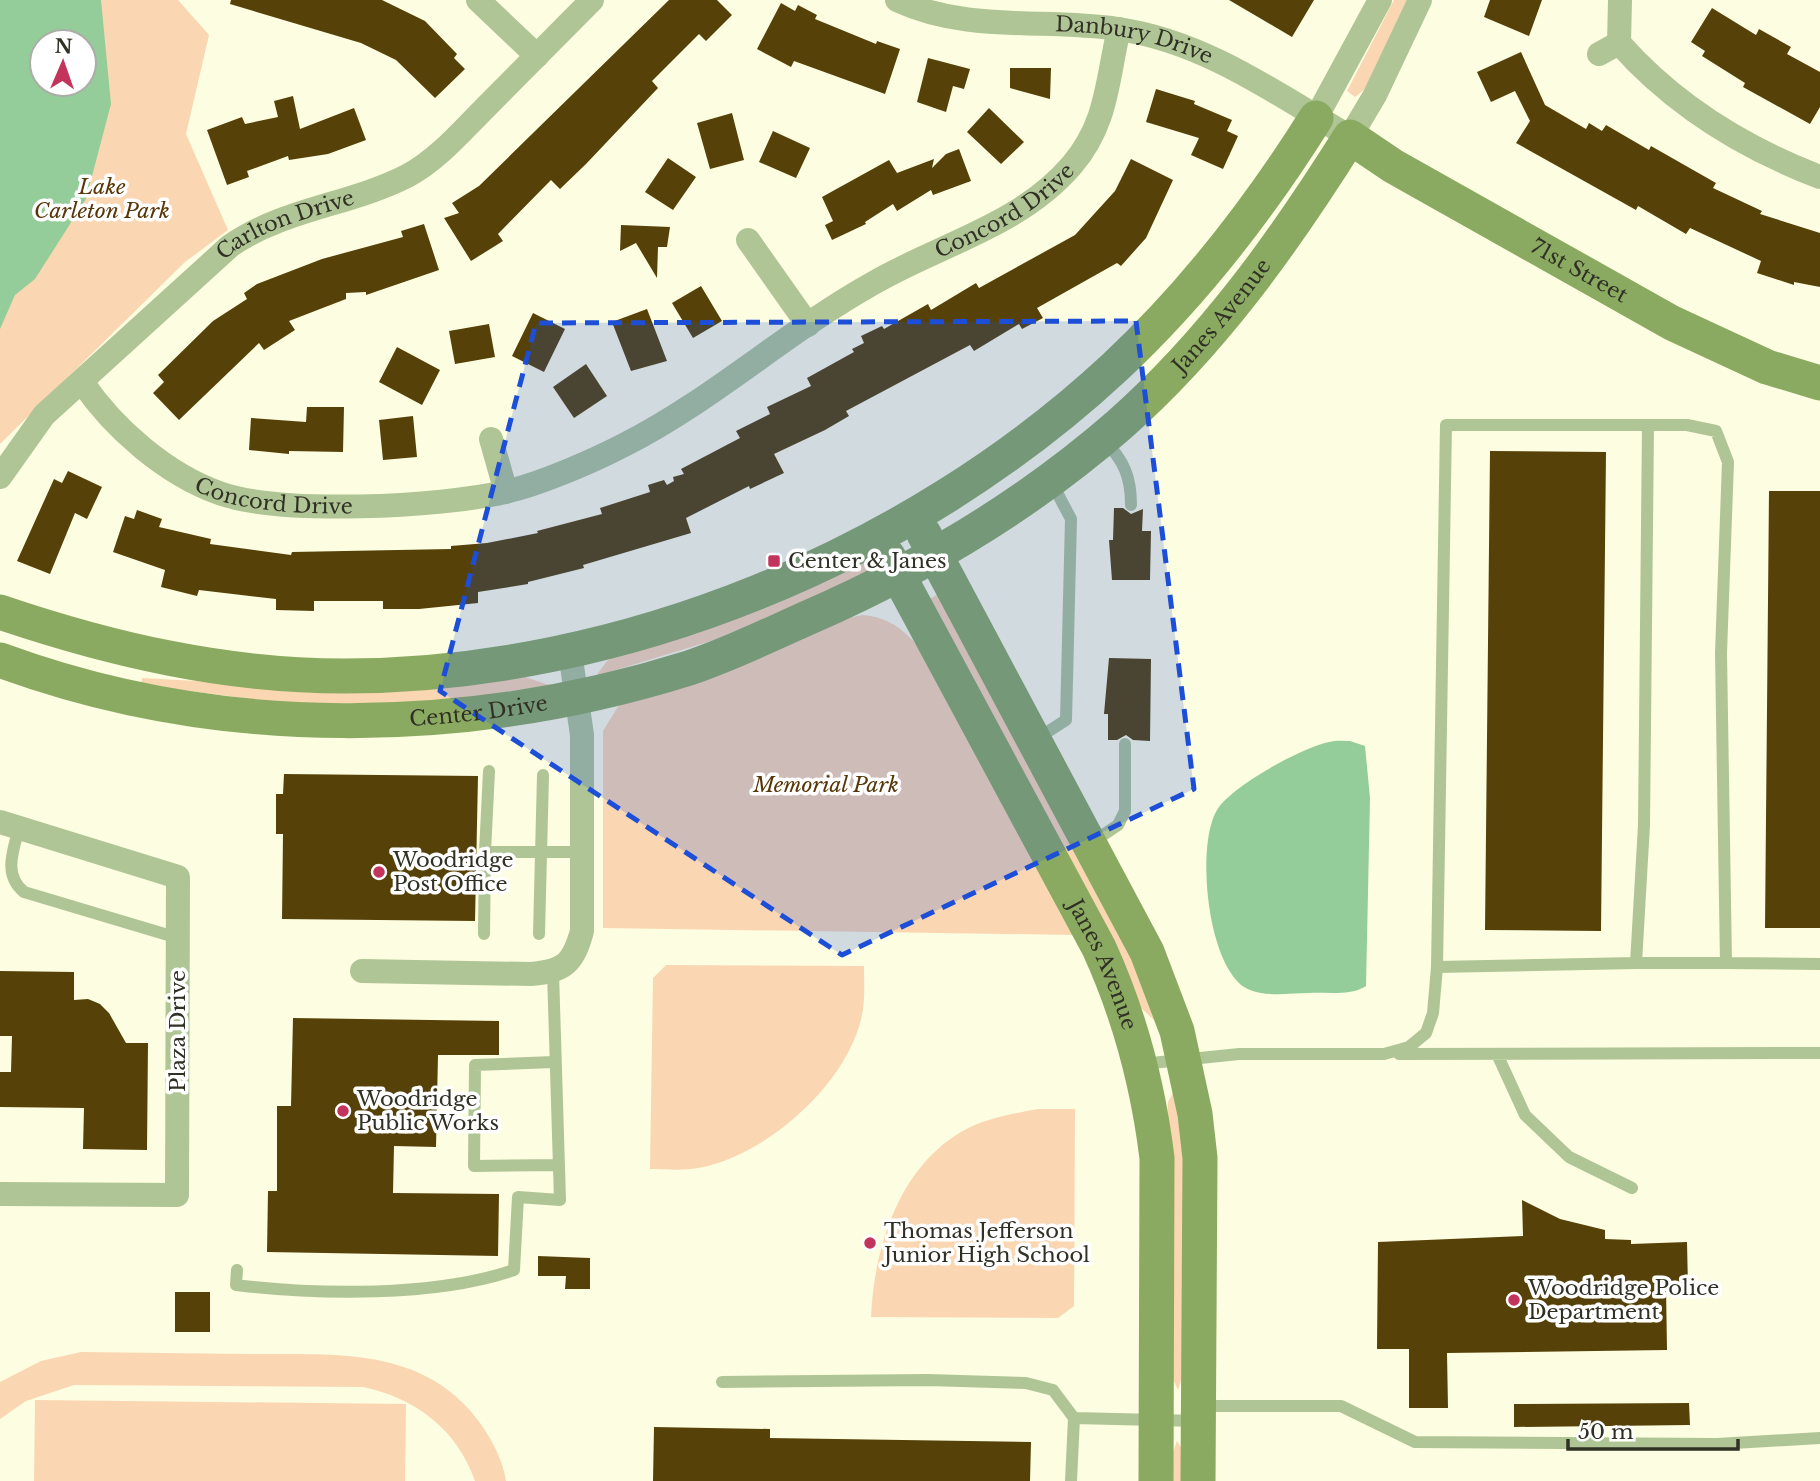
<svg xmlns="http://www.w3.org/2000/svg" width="1820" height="1481" viewBox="0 0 1820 1481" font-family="'Libre Baskerville',serif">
<rect width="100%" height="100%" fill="#fdfde1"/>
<path fill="#fad7b2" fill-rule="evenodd" d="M 0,0 L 178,0 L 209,35 L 186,134 L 228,230 L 185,262 L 0,444 ZM 42,42 L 84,42 L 84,84 L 42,84 Z
M 1394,0 L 1407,0 L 1369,86 L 1355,97 L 1347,91 Z
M 863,560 L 885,563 L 866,575 L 714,640 L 596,676 L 607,661 L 616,656 Z
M 939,594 L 1126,938 L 1154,1020 L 1140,1007 L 925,601 Z
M 863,615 C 887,617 902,628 918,646 L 1076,935 L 603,928 L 603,731 L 619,705 L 847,618 Z
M 522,676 L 549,685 L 455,701 L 301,705 L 141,685 L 142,678 L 252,684 Z
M 666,965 L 864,966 C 864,980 865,995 863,1009 C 853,1080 766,1157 698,1168 C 683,1171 665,1169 650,1169 L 653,978 Z
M 1174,1091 L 1185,1150 L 1184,1371 L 1178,1390 L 1171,1375 L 1167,1125 L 1168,1102 Z
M 1038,1109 L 1075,1109 L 1074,1306 L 1058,1318 L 871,1317 C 874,1249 898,1169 961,1132 C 985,1118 1012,1114 1038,1109 Z
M 81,1352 C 137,1353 192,1353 247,1354 C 332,1355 424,1345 480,1423 C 492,1440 503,1460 506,1481 L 475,1481 C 457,1429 415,1398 363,1387 L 74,1385 L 26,1401 L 0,1419 L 0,1382 L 41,1361 Z
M 35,1400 L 406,1404 L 405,1481 L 34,1481 Z
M 1177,1441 L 1182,1449 L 1184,1481 L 1170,1481 L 1170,1460 Z"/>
<path fill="#94cd99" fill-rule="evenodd" d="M 0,0 L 101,0 L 111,104 L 86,199 L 35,279 L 15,295 L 0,329 ZM 84,42 L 84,84 L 42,84 L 42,42 Z
M 1350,741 L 1365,746 L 1370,798 L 1366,986 C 1351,996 1327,992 1309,993 C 1290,993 1268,997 1250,990 C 1207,974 1194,840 1219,807 C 1236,784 1301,748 1329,742 C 1336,740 1344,741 1350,741 Z"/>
<path fill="#564209" d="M 231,0 L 382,0 L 425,21 L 457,54 L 454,58 L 465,69 L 435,98 L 396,60 L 361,43 L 230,4 Z
M 669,0 L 717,0 L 732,15 L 706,41 L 699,34 L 652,81 L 658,88 L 586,164 L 560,189 L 551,180 L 498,234 L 503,241 L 471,261 L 444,218 L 459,213 L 452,203 L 479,186 Z
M 1229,0 L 1314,0 L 1292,37 Z
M 1490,0 L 1542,0 L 1529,36 L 1484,17 Z
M 781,3 L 795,11 L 798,5 L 817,15 L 815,19 L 876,44 L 877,41 L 900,49 L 885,94 L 794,61 L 791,67 L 757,49 Z
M 1712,8 L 1756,35 L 1759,29 L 1791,47 L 1787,54 L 1820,72 L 1820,107 L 1810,124 L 1743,87 L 1745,83 L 1702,56 L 1705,51 L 1691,42 Z
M 1521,52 L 1545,105 L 1586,129 L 1589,123 L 1602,131 L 1606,125 L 1649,150 L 1651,146 L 1716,183 L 1713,188 L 1762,211 L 1760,214 L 1820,233 L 1820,287 L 1794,282 L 1794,285 L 1757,273 L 1761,261 L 1690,228 L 1686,234 L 1638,206 L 1636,210 L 1516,143 L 1530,121 L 1515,91 L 1491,102 L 1477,72 Z
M 928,58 L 970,69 L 964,89 L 953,86 L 946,112 L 917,102 Z
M 1010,68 L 1051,68 L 1050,99 L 1010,88 Z
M 1156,89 L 1195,101 L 1194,104 L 1232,120 L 1227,131 L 1238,136 L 1223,169 L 1191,155 L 1199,138 L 1146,122 Z
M 293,96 L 300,129 L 354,108 L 366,140 L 328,154 L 289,160 L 288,156 L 247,171 L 249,177 L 227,185 L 207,130 L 242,117 L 245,124 L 278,117 L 274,101 Z
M 989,108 L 1024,142 L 1001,164 L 967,132 Z
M 732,113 L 744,160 L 710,169 L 697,123 Z
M 773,131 L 810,148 L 796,178 L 759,162 Z
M 959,149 L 971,181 L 933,195 L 931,190 L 897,211 L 893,204 L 865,222 L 866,224 L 832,240 L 825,225 L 833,221 L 822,197 L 889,160 L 897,173 L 934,159 L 932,168 L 946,154 Z
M 668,158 L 696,177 L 673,210 L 645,192 Z
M 1131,159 L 1173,180 L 1146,238 L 1121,266 L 1117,263 L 1037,308 L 1043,318 L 1022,329 L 1019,324 L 974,351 L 970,345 L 846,411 L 849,416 L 825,430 L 774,454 L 784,473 L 750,489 L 749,486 L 686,518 L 691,533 L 583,565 L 584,568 L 528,582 L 528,584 L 478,592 L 478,603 L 419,609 L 383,609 L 383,601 L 314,601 L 314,611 L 276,610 L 276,599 L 199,590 L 197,596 L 161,587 L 165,570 L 113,552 L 125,516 L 134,519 L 137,510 L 162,519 L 159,527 L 211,539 L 210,544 L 291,555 L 292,552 L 451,549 L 451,546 L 487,543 L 538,533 L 537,531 L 602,514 L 600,508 L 650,492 L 648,485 L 664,480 L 667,485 L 674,481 L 673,477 L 684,474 L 681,469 L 740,438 L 736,431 L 770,414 L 767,407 L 811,386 L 807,378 L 854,352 L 852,349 L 864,343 L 861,336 L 882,326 L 884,329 L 928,304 L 931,310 L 976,283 L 979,288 L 1075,235 L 1115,191 Z
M 424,224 L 439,270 L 366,295 L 366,292 L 346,293 L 346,299 L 289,321 L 295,330 L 264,350 L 259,343 L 179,420 L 153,393 L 164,382 L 158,375 L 213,321 L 247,299 L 244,293 L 257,284 L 322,259 L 403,237 L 401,231 Z
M 621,225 L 670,227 L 667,247 L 658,247 L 657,278 L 636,243 L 620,251 Z
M 701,286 L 722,321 L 693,338 L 672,303 Z
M 647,309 L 667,361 L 631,371 L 612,322 Z
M 533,313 L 565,329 L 544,372 L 512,356 Z
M 489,324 L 495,357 L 455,364 L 449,331 Z
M 397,347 L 440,370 L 422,405 L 379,382 Z
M 586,364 L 607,396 L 574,418 L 553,387 Z
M 307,407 L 344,407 L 343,452 L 289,451 L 289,454 L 249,450 L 251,418 L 306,422 Z
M 413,416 L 417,457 L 383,460 L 379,420 Z
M 1490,451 L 1606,452 L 1601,931 L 1485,930 Z
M 68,471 L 102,487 L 87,519 L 75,513 L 50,574 L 17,561 L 54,479 L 62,483 Z
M 1769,491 L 1820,491 L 1820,928 L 1765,928 Z
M 1114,508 L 1123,508 L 1131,514 L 1143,509 L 1142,531 L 1151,531 L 1150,580 L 1112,580 L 1109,540 L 1113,540 Z
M 1109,658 L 1151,659 L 1150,741 L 1133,740 L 1126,735 L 1117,740 L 1108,740 L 1108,714 L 1104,714 Z
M 284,774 L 478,776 L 475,921 L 282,919 L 283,834 L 276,834 L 276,794 L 283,794 Z
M 0,971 L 74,972 L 74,1000 L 88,999 L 100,1004 L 109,1013 L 126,1043 L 148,1043 L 147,1150 L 83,1149 L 84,1108 L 0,1107 L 0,1072 L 11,1072 L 12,1036 L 0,1036 Z
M 293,1018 L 499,1021 L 499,1055 L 438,1055 L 436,1147 L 394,1146 L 393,1193 L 499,1194 L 498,1256 L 267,1252 L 268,1191 L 277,1191 L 277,1106 L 291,1106 Z
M 1522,1200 L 1560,1219 L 1605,1230 L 1605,1239 L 1631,1240 L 1631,1244 L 1687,1242 L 1688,1287 L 1666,1287 L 1667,1350 L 1447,1353 L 1448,1408 L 1409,1408 L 1409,1349 L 1377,1349 L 1378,1242 L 1523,1236 Z
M 538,1256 L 590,1258 L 590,1289 L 565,1289 L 566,1276 L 538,1276 Z
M 175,1292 L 210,1292 L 210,1332 L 175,1332 Z
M 1689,1403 L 1690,1425 L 1514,1427 L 1514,1404 Z
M 654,1427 L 770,1429 L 770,1438 L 1031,1442 L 1030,1481 L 653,1481 Z"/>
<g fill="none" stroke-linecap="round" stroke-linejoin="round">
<path stroke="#b0c595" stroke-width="12" d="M 1648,425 L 1644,825 L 1636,963 L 1726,963
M 1105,441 C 1124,461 1131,477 1131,505
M 1035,740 L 1066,720 L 1071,519 L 1052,483
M 489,771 L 485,852 L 582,852
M 19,828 C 13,851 3,875 24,892 L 178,938
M 1091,843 L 1118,825 L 1125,811 L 1125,744
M 484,934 L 485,852
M 539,934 L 543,775
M 1437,967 L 1636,963
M 1399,1054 L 1820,1053
M 1497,1054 L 1525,1115 L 1569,1157 L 1632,1188
M 554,1062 L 475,1065 L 474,1166 L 558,1165
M 1142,1064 L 1239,1054 L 1384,1054 L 1409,1047 L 1426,1033 L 1433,1013 L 1437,967 L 1446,425 L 1687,425 L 1716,431 L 1728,462 L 1721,653 L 1726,963 L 1820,964
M 237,1270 L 236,1285 C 318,1295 435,1297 514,1270 L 518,1197 L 560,1200 L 553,972
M 722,1382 L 928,1380 L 1026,1383 L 1053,1390 L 1074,1418 L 1198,1421
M 1202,1406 L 1341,1406 L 1415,1442 L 1717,1444 L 1820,1438
M 1071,1481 L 1074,1418"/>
<g stroke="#b0c595" stroke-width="24">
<path d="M 478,0 L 537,56"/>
<path id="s1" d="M 897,0 C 968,33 1044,18 1118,29 C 1204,41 1277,94 1350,137 L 1375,95 L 1420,0"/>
<path d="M 1620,0 L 1619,43 C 1673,104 1744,148 1820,177"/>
<path d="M 1599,54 L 1619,43"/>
<path d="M 1316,118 L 1380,0"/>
<path d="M 748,240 L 808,325"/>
<path id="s2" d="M 82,382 C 114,429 166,474 219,493 C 281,515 439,507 505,492 C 540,484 591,462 624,445 C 711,401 785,333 870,285 C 937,245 1019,227 1072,165 C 1108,123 1107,79 1119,29"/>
<path d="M 491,439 L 506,492"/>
<path id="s3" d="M 0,477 L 44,415 L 230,246 C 283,209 350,205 407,176 C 436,161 461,132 483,110 C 520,73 556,36 592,0"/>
<path d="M 0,822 L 178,877 L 177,1195 L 0,1194"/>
<path d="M 362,971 L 531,974 C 564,971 573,964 582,931 L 582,735 L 570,652"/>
</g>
<g stroke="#8baa61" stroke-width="35">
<path d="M 924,534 L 1147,952 L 1177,1031 L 1195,1114 L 1200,1158 L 1198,1481"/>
<path id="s4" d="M 888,556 L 1099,948 C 1130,1016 1148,1084 1157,1158 L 1156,1481"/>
<path d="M 0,612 C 112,650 226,676 344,676 C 622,676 913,555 1115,367 C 1194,293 1259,209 1316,118"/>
<path id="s5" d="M 0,660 C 220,741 466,738 689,668 C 728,655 767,636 805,619 C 918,570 1025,507 1119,425 C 1212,343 1284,242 1350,137 L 1393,166 L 1672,323 L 1767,367 L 1820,383"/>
</g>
</g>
<path fill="#1d4ed8" fill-opacity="0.2" stroke="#1d4ed8" stroke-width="5" stroke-dasharray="14 9" stroke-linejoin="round" d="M 1136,321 L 1194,789 L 842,955 L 440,691 L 536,323 Z"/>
<g fill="#c3345c" stroke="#fff" stroke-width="2.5">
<rect x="767" y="554" width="14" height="14" rx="3.5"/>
<circle cx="379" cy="872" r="7"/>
<circle cx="343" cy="1111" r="7"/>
<circle cx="870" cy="1243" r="7"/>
<circle cx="1514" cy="1300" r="7"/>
</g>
<g text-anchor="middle" stroke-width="7" stroke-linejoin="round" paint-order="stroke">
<g font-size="21" fill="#303025" stroke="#fff">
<text dy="7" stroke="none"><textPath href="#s1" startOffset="242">Danbury Drive</textPath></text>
<text dy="7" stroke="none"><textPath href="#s2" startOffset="1043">Concord Drive</textPath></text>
<text dy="7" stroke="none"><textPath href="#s3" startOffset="387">Carlton Drive</textPath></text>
<text dy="7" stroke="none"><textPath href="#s5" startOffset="1834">71st Street</textPath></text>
<text dy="7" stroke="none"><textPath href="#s5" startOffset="1348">Janes Avenue</textPath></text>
<text dy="7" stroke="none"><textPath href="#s2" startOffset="234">Concord Drive</textPath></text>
<text dy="7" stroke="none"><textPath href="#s5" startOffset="486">Center Drive</textPath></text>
<text dy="7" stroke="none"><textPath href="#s4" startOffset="462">Janes Avenue</textPath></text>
<text transform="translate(178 1031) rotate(-90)" y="7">Plaza Drive</text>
</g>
<g font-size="21" font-style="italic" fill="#573608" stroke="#fff">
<text x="102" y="194">Lake<tspan x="102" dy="24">Carleton Park</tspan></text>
<text x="826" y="792">Memorial Park</text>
</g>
<g font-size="21" fill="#303025" stroke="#fff" text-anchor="start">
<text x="788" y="568">Center &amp; Janes</text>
<text x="393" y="867">Woodridge<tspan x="393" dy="24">Post Office</tspan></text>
<text x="357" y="1106">Woodridge<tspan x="357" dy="24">Public Works</tspan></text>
<text x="884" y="1238">Thomas Jefferson<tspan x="884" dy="24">Junior High School</tspan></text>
<text x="1528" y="1295">Woodridge Police<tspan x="1528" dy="24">Department</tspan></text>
</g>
</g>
<g transform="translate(63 63) rotate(2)"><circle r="33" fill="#ffffff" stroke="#acaca8" stroke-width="2"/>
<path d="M0-5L12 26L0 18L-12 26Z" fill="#c3345c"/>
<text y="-10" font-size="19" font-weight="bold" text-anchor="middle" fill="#303025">N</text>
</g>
<path d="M1568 1439v10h170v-10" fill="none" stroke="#303025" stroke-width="3.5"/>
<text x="1578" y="1439" font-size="21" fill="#303025" stroke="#ffffff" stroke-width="5" paint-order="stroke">50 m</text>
</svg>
